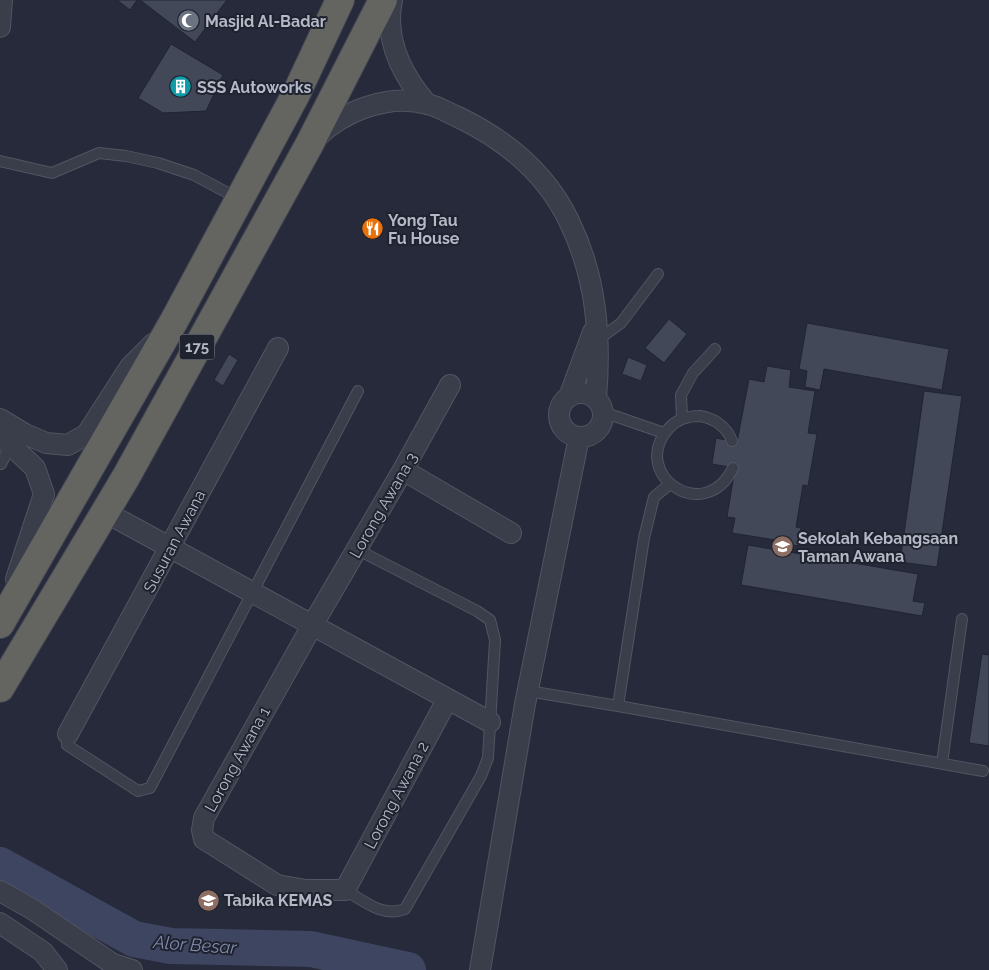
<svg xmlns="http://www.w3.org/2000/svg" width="989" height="970" viewBox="0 0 989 970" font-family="Raleway,sans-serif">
<rect width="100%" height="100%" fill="#262a3a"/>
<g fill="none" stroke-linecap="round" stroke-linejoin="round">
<path stroke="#3d4561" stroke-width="36" d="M 0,865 L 134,939 L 171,946 L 311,949 L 408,970"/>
</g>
<path fill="#434859" stroke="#212431" d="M 117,0 L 137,0 L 130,10 Z
M 140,0 L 227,0 L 195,42 Z
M 171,44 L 223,75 L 206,111 L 163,113 L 138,98 Z
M 669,319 L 687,334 L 664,363 L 645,348 Z
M 807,323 L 949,349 L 942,390 L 824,369 L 820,390 L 805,387 L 807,371 L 799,369 Z
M 229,354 L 238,360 L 223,386 L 214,380 Z
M 628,357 L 647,365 L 641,381 L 622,374 Z
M 767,366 L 791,370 L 789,387 L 815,391 L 808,433 L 817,434 L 808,486 L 803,485 L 796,527 L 801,528 L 798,546 L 793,545 L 791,552 L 780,550 L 781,541 L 732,533 L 735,518 L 727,517 L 735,468 L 712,464 L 716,438 L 737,442 L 749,379 L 764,382 Z
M 924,391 L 962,396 L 937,567 L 900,562 Z
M 748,545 L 918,574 L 913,601 L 925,603 L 922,616 L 741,585 Z
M 982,654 L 989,655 L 989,746 L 969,743 Z"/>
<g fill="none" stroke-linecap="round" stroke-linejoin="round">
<defs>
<path id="service" d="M 0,161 L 52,173 L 99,153 L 126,156 L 158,163 L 194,175 L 239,199
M 599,339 L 621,323 L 658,274
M 603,412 L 664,433
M 682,418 L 681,395 L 693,373 L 715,349
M 732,441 C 727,427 714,418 700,416 C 688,416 677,419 669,428 C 628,473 704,527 733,468
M 1,464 L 11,444
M 670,484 L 654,497 L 644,538 L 618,706 L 983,771
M 528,691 L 618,706
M 68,734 L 67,745 L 138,791 L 150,788 L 358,391
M 942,763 L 962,619
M 345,890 C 364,901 383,918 405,909 L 481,776 L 488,758 L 495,640 L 490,620 L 477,611 L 358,550"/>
<path id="minor" d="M 392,0 C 384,39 402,75 427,104
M 0,27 L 2,0
M 316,138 C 343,111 389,93 427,104 C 438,106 448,113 458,117 C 506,140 546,173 569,221 C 597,278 601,337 596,399
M559 415a22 22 0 1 1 44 0a22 22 0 1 1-44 0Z
M 569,397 L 593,332
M 0,419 L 25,434 L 46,443 L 68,445 L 87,434 L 130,367 L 153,344
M 0,435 L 35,468 L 44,494 L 16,579
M 403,470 L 511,533
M 105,512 L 490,722
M 447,700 L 345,890 L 306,890 L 277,885 L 204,839 L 202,830 L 204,818 L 313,624 L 403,470 L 450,385
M 68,734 L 278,348
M 0,891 L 32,909 L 113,964 L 132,970
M 0,923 L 43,952 L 57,970
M 480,970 L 525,704 L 579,437"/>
<path id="trunk" d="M 0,624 L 174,321 L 296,94 L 340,0
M 0,688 L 126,477 L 309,145 L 383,0"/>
</defs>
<use href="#service" stroke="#525562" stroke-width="12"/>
<use href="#minor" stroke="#525562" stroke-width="22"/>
<use href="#trunk" stroke="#424552" stroke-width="30"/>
<use href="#service" stroke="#3a3d4a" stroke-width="10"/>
<use href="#minor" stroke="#3a3d4a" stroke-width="20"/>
<use href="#trunk" stroke="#646461" stroke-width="28"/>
</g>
<defs>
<symbol id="mosque-disc" viewBox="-11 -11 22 22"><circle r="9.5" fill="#6b7280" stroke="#1f222f"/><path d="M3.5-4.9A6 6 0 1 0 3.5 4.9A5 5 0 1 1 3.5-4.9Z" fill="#fff"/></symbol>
<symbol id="building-disc" viewBox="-11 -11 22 22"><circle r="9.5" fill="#0f9aa8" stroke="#1f222f"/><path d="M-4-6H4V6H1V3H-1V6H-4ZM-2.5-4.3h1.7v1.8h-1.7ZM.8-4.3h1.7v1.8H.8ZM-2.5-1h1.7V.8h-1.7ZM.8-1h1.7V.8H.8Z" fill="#fff"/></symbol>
<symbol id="restaurant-disc" viewBox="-11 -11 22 22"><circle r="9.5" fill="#e8710a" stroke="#1f222f"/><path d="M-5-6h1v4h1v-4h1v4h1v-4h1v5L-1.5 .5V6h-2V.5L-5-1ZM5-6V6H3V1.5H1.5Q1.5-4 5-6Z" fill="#fff"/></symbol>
<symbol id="school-disc" viewBox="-11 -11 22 22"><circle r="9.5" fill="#8d6e63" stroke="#1f222f"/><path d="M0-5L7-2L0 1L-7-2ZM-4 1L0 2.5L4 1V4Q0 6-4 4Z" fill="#fff"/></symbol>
</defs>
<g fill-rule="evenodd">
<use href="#mosque-disc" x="176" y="8" width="25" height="25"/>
<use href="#building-disc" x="168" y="74" width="25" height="25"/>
<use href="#restaurant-disc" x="360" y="216" width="25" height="25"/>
<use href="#school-disc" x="770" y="534" width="25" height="25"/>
<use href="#school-disc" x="196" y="888" width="25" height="25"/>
</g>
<g text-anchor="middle" stroke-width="4" stroke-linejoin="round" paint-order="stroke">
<rect fill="#1f222f" stroke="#888b99" stroke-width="1" x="179.5" y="334.5" width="35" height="25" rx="4"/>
<g font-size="15" font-weight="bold" fill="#b5b8c6">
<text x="197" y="352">175</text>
</g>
<g font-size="16" font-weight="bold" fill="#b5b8c6" stroke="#1f222f" text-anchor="start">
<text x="205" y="27">Masjid Al-Badar</text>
<text x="197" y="93">SSS Autoworks</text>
<text x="388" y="226">Yong Tau<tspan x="388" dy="18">Fu House</tspan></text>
<text x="798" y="544">Sekolah Kebangsaan<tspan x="798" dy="18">Taman Awana</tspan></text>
<text x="224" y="906">Tabika KEMAS</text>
</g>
<g font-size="16" fill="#b5b8c6" stroke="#1f222f">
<text transform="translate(383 505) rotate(-60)" y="6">Lorong Awana 3</text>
<text transform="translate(174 541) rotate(-62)" y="6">Susuran Awana</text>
<text transform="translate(237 759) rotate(-61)" y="6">Lorong Awana 1</text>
<text transform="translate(396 795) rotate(-62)" y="6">Lorong Awana 2</text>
</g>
<g font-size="18" font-style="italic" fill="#8089aa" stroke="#1f222f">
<text transform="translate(195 945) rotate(4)" y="6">Alor Besar</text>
</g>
</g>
</svg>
